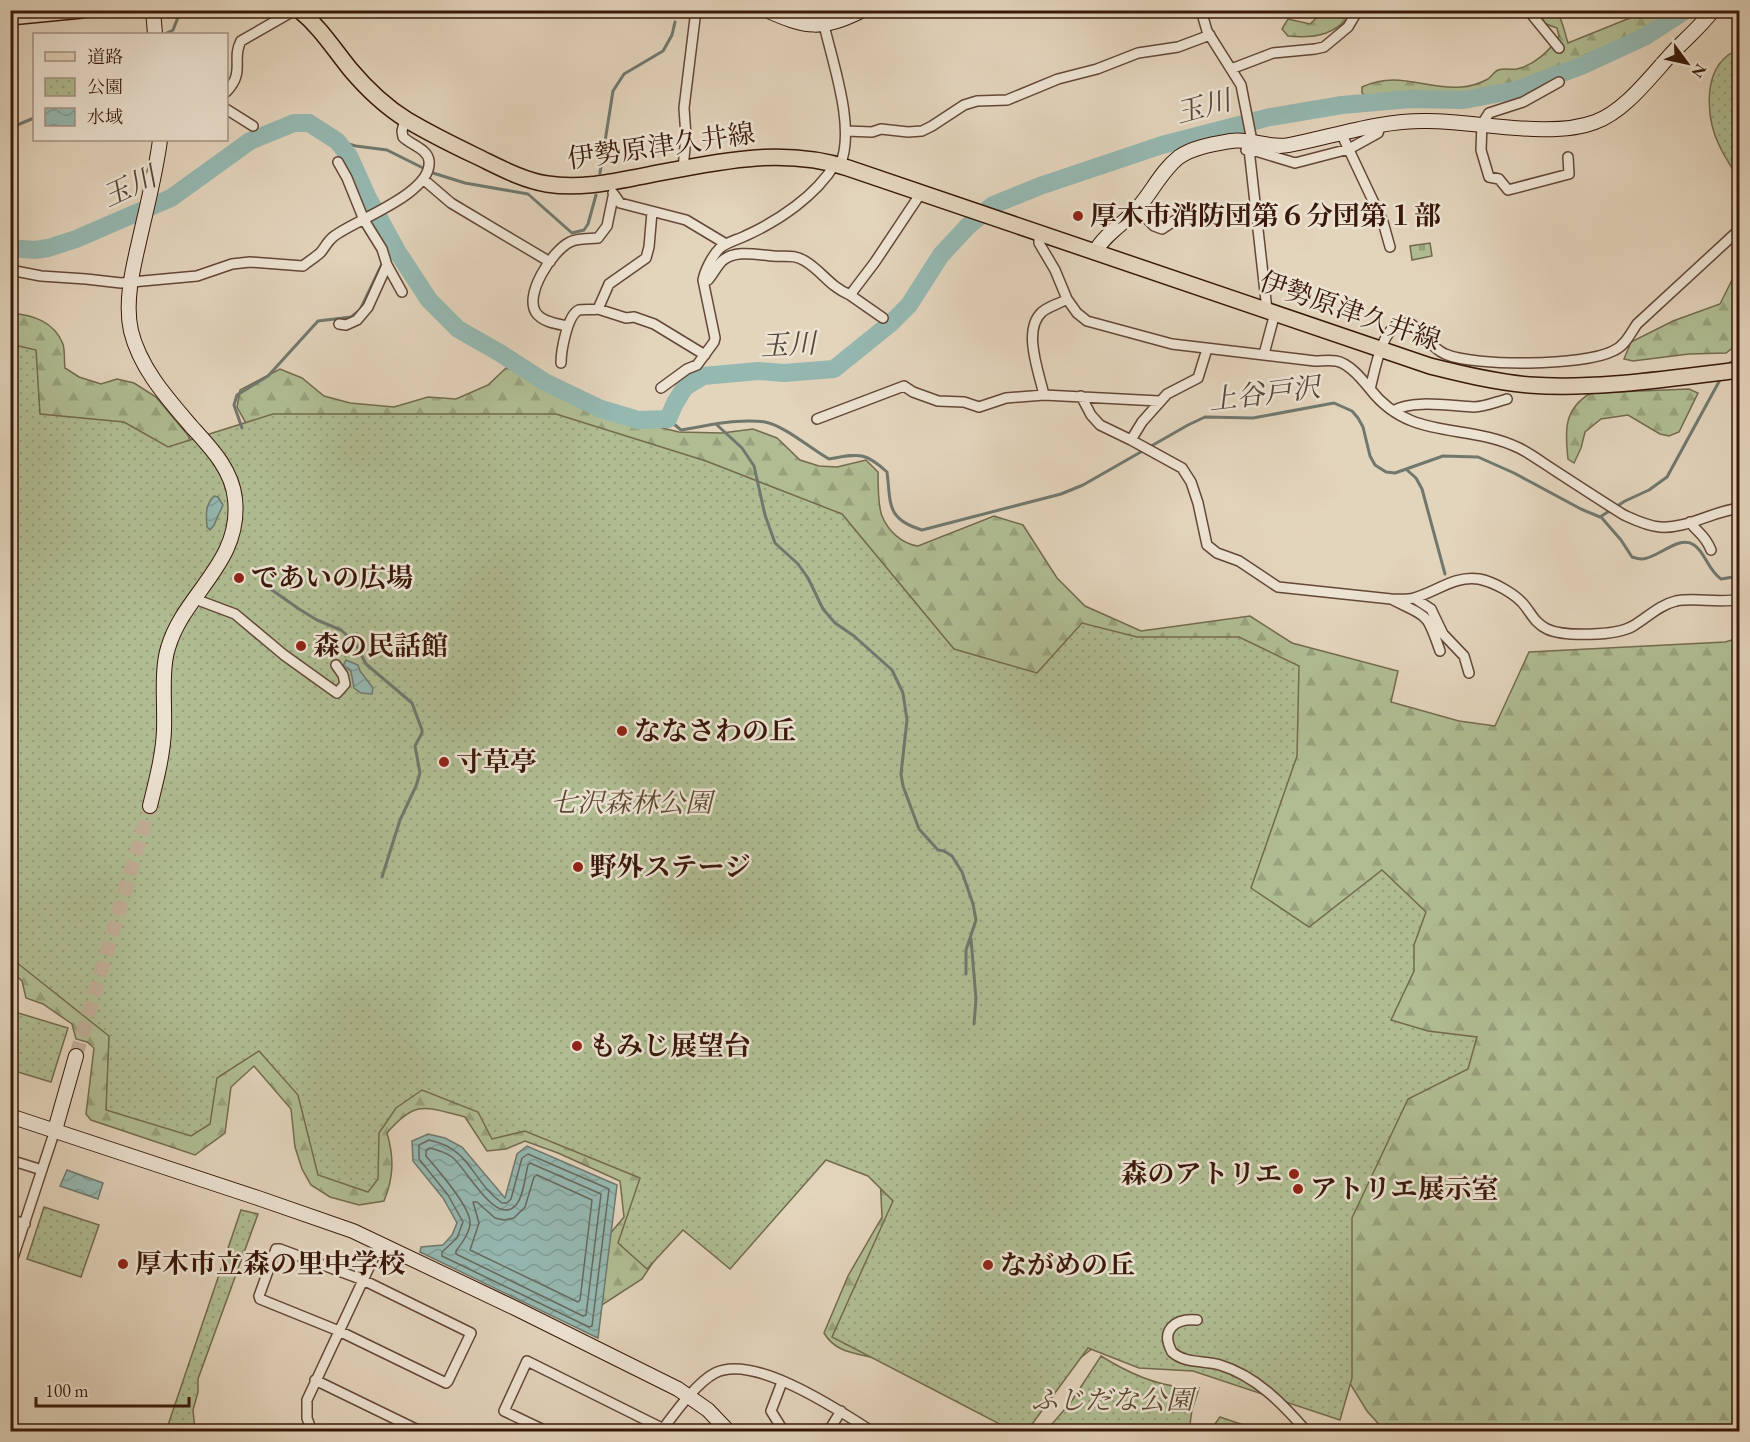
<svg xmlns="http://www.w3.org/2000/svg" width="1750" height="1442" viewBox="0 0 1750 1442" font-family="'EB Garamond','Noto Serif JP',serif">
<defs>
<pattern id="forest-firs" width="22" height="20" patternUnits="userSpaceOnUse" patternTransform="scale(1.5)"><rect width="22" height="20" fill="#b0bd93"/><path d="M5 1l3.5 6h-7zM16 11l3.5 6h-7z" fill="#98a27d"/></pattern>
<pattern id="cemetery-stones" width="16" height="16" patternUnits="userSpaceOnUse" patternTransform="scale(1.5)"><rect width="16" height="16" fill="#b0bd93"/><path d="M2 7V4a2 2 0 0 1 4 0v3zM10 15v-3a2 2 0 0 1 4 0v3z" fill="#98a27d"/></pattern>
<pattern id="park-dots" width="8" height="8" patternUnits="userSpaceOnUse" patternTransform="scale(1.5)"><rect width="8" height="8" fill="#b0bd93"/><path d="M2 2h.1M6 6h.1" fill="none" stroke="#98a27d" stroke-width="1.8" stroke-linecap="round"/></pattern>
<pattern id="water-waves" width="16" height="10" patternUnits="userSpaceOnUse" patternTransform="scale(1.5)"><rect width="16" height="10" fill="#95b8b1"/><path d="M0 5q4-4 8 0t8 0" fill="none" stroke="#819d97"/></pattern>
</defs>
<rect width="100%" height="100%" fill="#e3d4bc"/>
<filter id="stains"><feTurbulence type="fractalNoise" baseFrequency=".00333" numOctaves="4"/><feColorMatrix values="0 0 0 0 .2 0 0 0 0 .09 0 0 0 0 .02 0 0 0 .5 -.17"/></filter>
<radialGradient id="worn" r=".72"><stop offset=".6" stop-color="#630" stop-opacity="0"/><stop offset="1" stop-color="#630" stop-opacity=".3"/></radialGradient>
<path fill="url(#forest-firs)" stroke="#746a4e" stroke-width="1.5" d="M 1324,11 L 1354,11 C 1337,34 1317,39 1288,36 L 1282,29 L 1288,19 L 1310,24 Z
M 1533,11 L 1556,11 C 1563,20 1564,31 1568,43 L 1635,16 L 1636,11 L 1677,11 L 1658,22 L 1651,29 L 1602,52 L 1587,54 L 1569,64 L 1564,76 L 1548,84 L 1523,91 C 1502,77 1479,94 1455,96 L 1368,98 L 1362,93 L 1362,87 C 1400,70 1424,90 1461,87 C 1469,87 1481,83 1488,79 C 1491,77 1494,72 1498,70 C 1504,68 1511,70 1517,69 C 1534,65 1550,51 1559,36 L 1557,28 L 1546,24 Z
M 1739,266 L 1739,343 L 1726,353 L 1689,354 L 1633,361 L 1624,359 L 1631,342 L 1673,321 L 1720,304 Z
M 11,313 C 32,315 54,321 63,344 C 65,351 64,361 65,368 L 79,377 L 101,384 L 117,379 L 134,383 L 156,397 L 187,434 L 211,471 L 247,425 L 237,407 L 240,390 L 280,369 L 302,378 L 324,396 L 350,403 L 394,407 L 428,397 L 456,399 L 488,385 L 506,368 L 526,373 L 590,407 L 628,422 L 650,425 L 679,432 L 722,433 L 753,429 L 777,438 L 800,460 L 819,466 L 837,467 L 866,460 L 878,472 C 878,484 878,506 882,516 C 888,531 902,544 918,546 L 994,516 L 1023,525 L 1057,578 L 1085,606 L 1141,631 L 1250,616 L 1292,643 L 1398,671 L 1391,702 L 1459,721 L 1495,726 L 1529,652 L 1725,642 L 1739,638 L 1739,1431 L 1385,1431 L 1367,1411 L 1346,1377 L 1093,1348 L 1064,1371 L 874,1358 C 854,1353 835,1352 824,1333 L 848,1276 L 882,1217 L 880,1176 L 840,1157 L 787,1163 L 679,1223 L 642,1279 L 585,1316 L 508,1209 L 604,1241 L 624,1217 L 620,1181 L 558,1153 L 525,1141 L 506,1149 L 487,1151 L 465,1117 C 426,1107 416,1099 387,1133 C 394,1157 394,1177 384,1201 L 359,1205 L 330,1197 L 311,1185 L 302,1169 L 295,1147 L 291,1109 L 254,1066 L 231,1087 L 225,1133 L 195,1155 L 91,1120 L 86,1114 L 94,1048 L 87,1042 L 76,1039 L 72,1024 L 43,1004 L 26,998 L 22,981 L 11,971 Z
M 1689,389 L 1698,393 L 1679,432 L 1669,436 L 1660,434 L 1628,415 L 1601,419 L 1585,432 L 1581,448 L 1574,463 L 1568,459 C 1565,432 1563,409 1591,393 Z
M 1220,1417 L 1261,1431 L 1210,1431 Z"/>
<path fill="url(#cemetery-stones)" stroke="#746a4e" stroke-width="1.5" d="M 1430,243 L 1432,256 L 1412,260 L 1410,246 Z"/>
<path fill="url(#park-dots)" stroke="#746a4e" stroke-width="1.5" d="M 1739,50 L 1739,184 C 1735,170 1726,160 1720,147 C 1707,122 1702,76 1727,56 C 1730,53 1736,52 1739,50 Z
M 10,344 L 36,350 L 40,414 L 124,422 L 168,447 L 273,414 L 556,414 L 706,461 L 842,514 L 954,649 L 1037,673 L 1082,623 L 1137,637 L 1239,637 L 1299,666 L 1297,756 L 1251,888 L 1309,927 L 1382,870 L 1426,912 L 1414,945 L 1414,971 L 1391,1020 L 1428,1031 L 1477,1037 L 1468,1069 L 1408,1099 L 1352,1218 L 1352,1378 L 1340,1420 L 1193,1371 L 1139,1368 L 1088,1348 L 1027,1431 L 1013,1431 L 832,1337 L 893,1201 L 868,1176 L 826,1160 L 730,1269 L 683,1230 L 647,1269 L 618,1243 L 640,1178 L 525,1131 L 492,1139 L 478,1112 L 422,1090 L 396,1108 L 379,1133 L 378,1179 L 368,1192 L 318,1175 L 298,1095 L 259,1051 L 217,1078 L 210,1124 L 191,1136 L 106,1110 L 109,1036 L 11,958 Z
M 15,1012 L 68,1028 L 51,1082 L 11,1070 L 11,1028 Z
M 44,1207 L 99,1225 L 81,1277 L 27,1259 Z
M 241,1210 L 258,1214 L 198,1379 L 198,1392 L 193,1410 L 195,1431 L 166,1431 Z
M 1101,1356 C 1125,1371 1152,1384 1180,1387 C 1187,1388 1192,1386 1199,1388 L 1192,1410 L 1189,1431 L 1046,1431 L 1071,1402 Z"/>
<path fill="url(#water-waves)" stroke="#70786e" stroke-width="1.5" d="M 214,496 L 218,497 L 223,505 L 214,525 L 210,530 L 207,527 C 206,515 205,505 214,496 Z
M 346,660 L 358,665 L 360,671 L 373,688 L 372,694 L 361,693 L 354,688 L 351,671 L 343,666 Z
M 428,1134 L 445,1138 L 462,1147 L 505,1198 L 517,1154 L 527,1146 L 617,1185 L 598,1338 L 420,1252 L 421,1247 L 443,1245 L 452,1235 L 457,1223 L 443,1198 L 413,1161 L 412,1141 Z
M 67,1170 L 103,1183 L 98,1199 L 60,1186 Z"/>
<g fill="none" stroke-linecap="round" stroke-linejoin="round">
<path stroke="#67685d" stroke-width="1.5" d="M 429,1140 C 472,1149 471,1181 502,1203 L 507,1203 L 511,1199 L 522,1158 L 528,1154 L 609,1189 L 592,1326 L 589,1327 L 442,1256 L 442,1252 L 457,1238 L 463,1222 L 448,1195 L 419,1159 L 419,1145 Z
M 430,1148 C 438,1150 445,1152 452,1157 C 465,1166 496,1228 516,1205 C 524,1196 525,1176 528,1165 L 530,1163 L 601,1194 L 586,1315 L 583,1316 L 456,1254 L 456,1251 C 462,1243 471,1231 470,1221 C 468,1204 438,1170 426,1156 L 426,1150 Z
M 537,1175 L 592,1200 L 580,1300 L 578,1302 L 470,1250 L 479,1223 L 473,1202 L 477,1202 L 495,1218 L 504,1220 L 514,1218 L 525,1207 L 534,1177 Z"/>
<path stroke="#70786e" stroke-width="3" d="M 165,34 L 173,30 L 181,10
M 10,128 L 34,118
M 337,141 L 356,146 L 387,150 L 433,173 L 465,183 L 528,194 L 572,233 L 584,230 L 588,224 L 596,195
M 600,173 L 613,91 L 624,74 L 663,51 L 672,35 L 675,22
M 389,253 L 395,249
M 1727,367 L 1730,363 L 1740,357
M 668,419 L 681,430 C 707,426 738,418 765,422 C 785,426 811,449 829,459 C 858,454 864,451 887,472 C 891,504 886,519 922,530 L 1061,494 L 1083,485 L 1188,425 L 1205,417 L 1253,418 L 1334,403 L 1352,411 L 1358,418 L 1363,427 L 1370,456 L 1375,465 L 1386,472 L 1395,473 L 1443,456 L 1478,457 L 1514,473 L 1581,509 L 1600,517 L 1625,501 L 1649,490 L 1667,477 L 1721,378
M 717,425 L 742,448 L 754,466 L 765,515 L 775,543 L 798,564 L 808,578 L 823,609 L 835,623 L 854,636 L 892,670 L 903,693 L 907,720 L 901,774 L 903,786 L 919,829 L 938,850 L 944,851 L 952,856 L 962,872 L 973,904 L 976,920 L 966,950 L 966,974
M 242,428 L 234,405 L 237,395 L 268,376 L 318,321 L 351,317 L 360,310 L 382,264
M 1407,470 L 1416,478 L 1422,489 L 1445,574
M 1601,517 L 1621,540 L 1632,557 C 1635,558 1638,559 1642,559 C 1657,559 1679,534 1694,545 C 1705,552 1708,570 1721,579 L 1740,576
M 262,583 L 299,609 L 317,620 L 341,630 L 355,643 L 366,664 L 412,703 L 422,730 L 422,733 L 415,746 L 420,773 L 416,786 L 400,820 L 382,877
M 971,939 L 976,999 L 974,1024"/>
<path stroke="#95b8b1" stroke-width="18" d="M 10,248 L 35,250 L 48,248 L 76,239 L 171,198 L 250,141 L 294,123 L 309,123 L 337,141 L 349,156 L 367,196 L 397,251 L 429,300 L 458,329 L 500,353 L 545,382 L 601,409 L 638,420 L 668,419 L 675,403 L 685,387 L 703,376 L 758,371 L 784,373 L 834,369 L 891,323 L 909,305 L 941,255 L 968,226 L 993,205 L 1040,186 L 1162,145 L 1270,117 L 1342,105 L 1411,99 L 1464,100 L 1516,90 L 1581,66 L 1646,36 L 1686,10"/>
<path stroke="#c1ae98" stroke-width="14" stroke-dasharray="14 7" stroke-linecap="butt" d="M 76,1056 L 150,806"/>
<defs>
<path id="street" d="M 1201,10 L 1207,31 L 1241,85 L 1252,141 L 1249,149 L 1267,310
M 1528,10 L 1559,48
M 824,25 C 833,64 856,129 840,165
M 1231,69 L 1273,53 L 1315,49 L 1324,47 L 1348,27 L 1358,10
M 1559,82 L 1523,102 L 1489,113 L 1482,124 L 1481,150 L 1489,177 L 1499,179 L 1508,190 L 1569,174 L 1568,157
M 226,92 C 246,72 231,59 241,41 L 295,10
M 226,109 L 253,126
M 846,131 L 872,132 L 881,129 L 908,132 L 922,131 L 932,126 L 964,105 L 977,101 L 1007,100 L 1058,79 L 1097,69 L 1138,53 L 1178,47 L 1210,35
M 1341,133 L 1383,222 L 1390,247
M 1246,150 L 1249,149 L 1295,163 L 1349,149 L 1378,133 L 1381,124
M 338,162 L 347,178 L 364,220 L 382,249 L 387,265 L 402,292
M 683,169 L 686,136 L 684,108 L 696,10
M 423,179 L 451,203 L 550,262
M 613,193 L 620,203 L 686,220 L 726,244
M 1137,209 L 1154,226 L 1162,229 L 1177,219 L 1188,207
M 1740,229 L 1637,324 C 1630,334 1625,346 1613,351 C 1584,366 1475,367 1445,354 C 1430,347 1424,333 1411,324 L 1400,323 C 1381,331 1375,370 1370,389 C 1411,442 1465,422 1519,448 C 1531,454 1543,463 1554,470 C 1577,485 1600,500 1624,515 C 1635,520 1647,526 1660,527 C 1687,529 1713,511 1740,508
M 1039,233 L 1039,243 L 1055,270 L 1067,299 L 1077,313 L 1087,321 L 1172,344 L 1315,361 C 1322,361 1329,360 1336,361 C 1349,363 1362,379 1370,389
M 10,270 L 41,276 L 86,279 L 121,283 L 197,276 L 232,264 L 250,262 L 303,266 C 309,261 316,257 321,252 C 325,247 328,241 333,237 C 352,221 433,194 429,161 C 428,149 411,145 403,137 L 402,131 L 405,119
M 703,280 L 708,280 C 713,274 717,266 722,261 C 735,249 758,255 773,256 C 785,257 794,254 805,261 C 823,272 829,286 850,295 L 875,262 L 921,193
M 850,295 L 883,318
M 598,309 L 626,318 L 634,317 L 654,324 L 705,355
M 339,324 L 346,325 L 357,320 L 368,307 L 387,265
M 567,326 C 558,324 543,322 537,314 C 522,296 553,250 570,242 C 577,238 589,239 598,238 L 607,226 L 613,197
M 1264,354 L 1275,313
M 561,363 C 561,352 567,315 579,310 C 584,309 592,310 598,309 L 609,284 L 646,258 L 649,247 L 652,212
M 661,388 L 687,369 L 697,365 L 714,342 L 715,338 L 703,280 C 705,270 712,256 720,248 C 727,242 737,240 745,236 C 778,221 816,196 835,164
M 1044,395 C 1039,372 1022,330 1042,312 C 1049,306 1059,304 1067,299
M 1081,396 L 1091,415 L 1100,425 L 1131,440 L 1182,468 L 1191,482 L 1198,503 L 1207,545 L 1217,553 L 1239,561 L 1278,587 L 1391,599 C 1399,599 1407,600 1414,598 C 1436,592 1455,575 1479,579 C 1494,582 1516,594 1525,606 C 1532,615 1536,624 1547,629 C 1564,637 1616,636 1633,626 C 1647,618 1659,605 1676,601 C 1697,597 1718,604 1740,599
M 1393,411 C 1412,399 1451,406 1474,407 C 1484,407 1496,402 1507,399
M 817,419 L 904,386 L 913,392 L 938,401 L 964,402 L 979,407 L 1006,398 L 1044,395 L 1159,401
M 1131,440 L 1142,422 L 1167,394 L 1198,378 L 1207,349
M 1690,522 C 1698,534 1704,533 1711,550
M 1414,598 L 1431,609 L 1443,634 L 1464,656 L 1469,673
M 195,599 L 235,614 L 284,655 L 337,693 L 345,684 L 343,675 L 336,665
M 1393,600 C 1429,618 1427,613 1440,651
M 10,1160 L 42,1170
M 10,1219 L 25,1224
M 276,1249 L 280,1249 L 363,1280 L 471,1333 L 448,1381 L 446,1383 L 339,1331 L 260,1299 L 259,1296 Z
M 10,1267 L 55,1130
M 1197,1320 C 1175,1318 1160,1330 1172,1352 C 1185,1364 1204,1360 1220,1365 C 1256,1376 1283,1404 1307,1432
M 315,1380 L 422,1432
M 782,1382 L 771,1411 L 784,1432
M 662,1430 C 675,1413 696,1383 715,1373 C 754,1353 840,1411 873,1432
M 312,1432 L 307,1418 L 307,1400 L 380,1244
M 548,1432 L 504,1411 L 527,1361 L 670,1432
M 828,1432 L 841,1411"/>
<path id="secondary" d="M 153,10 L 155,34
M 766,10 C 807,28 821,31 863,10
M 1095,252 C 1104,235 1123,224 1136,210 C 1151,194 1161,171 1179,157 C 1193,147 1214,144 1231,141 C 1251,138 1269,149 1289,145 C 1335,136 1380,120 1428,121 C 1476,121 1551,139 1595,122 C 1626,111 1653,73 1675,50 C 1688,37 1702,25 1713,10
M 150,806 C 156,781 163,756 164,730 C 165,707 161,670 168,648 C 184,593 242,563 235,499 C 232,469 210,447 191,426 C 167,398 140,368 131,331 C 124,300 134,264 141,233 C 148,202 156,171 160,140
M 10,1116 L 258,1198 L 353,1231 L 517,1309 L 678,1389 L 708,1410 L 729,1432
M 55,1130 L 76,1056"/>
<path id="primary" d="M 299,10 C 320,27 333,48 350,69 C 366,88 386,107 407,120 C 429,133 453,145 476,156 C 499,167 522,180 547,184 C 578,189 607,183 638,177 C 708,164 778,145 848,168 L 1430,366 C 1462,374 1495,382 1529,385 C 1599,390 1670,378 1740,370
M 10,17 L 82,10"/>
</defs>
<use href="#street" stroke="#644736" stroke-width="12"/>
<use href="#secondary" stroke="#391809" stroke-width="16"/>
<use href="#primary" stroke="#391809" stroke-width="18"/>
<use href="#street" stroke="#ede3d3" stroke-width="9"/>
<use href="#secondary" stroke="#ede3d3" stroke-width="14"/>
<use href="#primary" stroke="#e3d4bc" stroke-width="15"/>
</g>
<g fill="#8f2418" stroke="#ede3d3" stroke-width="2">
<circle cx="1078" cy="216" r="6"/>
<circle cx="239" cy="578" r="6"/>
<circle cx="301" cy="646" r="6"/>
<circle cx="622" cy="731" r="6"/>
<circle cx="444" cy="762" r="6"/>
<circle cx="578" cy="867" r="6"/>
<circle cx="577" cy="1046" r="6"/>
<circle cx="1294" cy="1174" r="6"/>
<circle cx="1298" cy="1189" r="6"/>
<circle cx="123" cy="1264" r="6"/>
<circle cx="988" cy="1265" r="6"/>
</g>
<g text-anchor="middle" stroke-width="5" stroke-linejoin="round" paint-order="stroke">
<g font-size="27" fill="#391809" stroke="#ede3d3">
<text transform="translate(661 146) rotate(-8)" y="9">伊勢原津久井線</text>
<text transform="translate(1350 311) rotate(19)" y="9">伊勢原津久井線</text>
</g>
<g font-size="27" font-weight="bold" fill="#391809" stroke="#ede3d3" text-anchor="start">
<text x="1090" y="225">厚木市消防団第６分団第１部</text>
<text x="251" y="587">であいの広場</text>
<text x="313" y="655">森の民話館</text>
<text x="634" y="740">ななさわの丘</text>
<text x="456" y="771">寸草亭</text>
<text x="590" y="876">野外ステージ</text>
<text x="589" y="1055">もみじ展望台</text>
<text x="1282" y="1183" text-anchor="end">森のアトリエ</text>
<text x="1310" y="1198">アトリエ展示室</text>
<text x="135" y="1273">厚木市立森の里中学校</text>
<text x="1000" y="1274">ながめの丘</text>
</g>
<g font-size="27" font-style="italic" fill="#5d4a32" stroke="#ede3d3">
<text x="631" y="812">七沢森林公園</text>
<text x="1112" y="1409">ふじだな公園</text>
</g>
<g font-size="28" font-style="italic" fill="#55483b" stroke="#ede3d3">
<text transform="translate(1203 106) rotate(-15)" y="10">玉川</text>
<text transform="translate(129 186) rotate(-25)" y="10">玉川</text>
<text transform="translate(788 344) rotate(-3)" y="10">玉川</text>
<text transform="translate(1264 393) rotate(-7)" y="10">上谷戸沢</text>
</g>
</g>
<rect width="1750" height="1442" fill="none" stroke="#e3d4bc" stroke-width="36"/>
<rect x="12" y="12" width="1726" height="1418" fill="none" stroke="#391809" stroke-width="3"/>
<rect x="18" y="18" width="1714" height="1406" fill="none" stroke="#391809" stroke-width="1.5"/>
<rect x="33" y="33" width="195" height="108" fill="#ede3d3" stroke="#a59282" stroke-width="1.5"/>
<rect x="45" y="52" width="30" height="9" fill="#e3d4bc" stroke="#a59282" stroke-width="1.5"/>
<text x="87" y="63" font-size="18" fill="#391809">道路</text>
<rect x="45" y="78" width="30" height="18" fill="url(#park-dots)" stroke="#a59282" stroke-width="1.5"/>
<text x="87" y="93" font-size="18" fill="#391809">公園</text>
<rect x="45" y="108" width="30" height="18" fill="url(#water-waves)" stroke="#a59282" stroke-width="1.5"/>
<text x="87" y="123" font-size="18" fill="#391809">水域</text>
<g transform="translate(1687 63) rotate(123)" stroke="#ede3d3" stroke-width="4.5" paint-order="stroke">
<path d="M0-4.5L10 22L0 15L-10 22Z" fill="#391809"/>
<text y="-9" font-size="16" font-weight="bold" text-anchor="middle" fill="#391809">N</text>
</g>
<path d="M36 1397v9h153v-9" fill="none" stroke="#391809" stroke-width="3"/>
<text x="45" y="1397" font-size="18" fill="#391809" stroke="#ede3d3" stroke-width="4.5" paint-order="stroke">100 m</text>
<rect width="100%" height="100%" filter="url(#stains)"/>
<rect width="100%" height="100%" fill="url(#worn)"/>
</svg>
